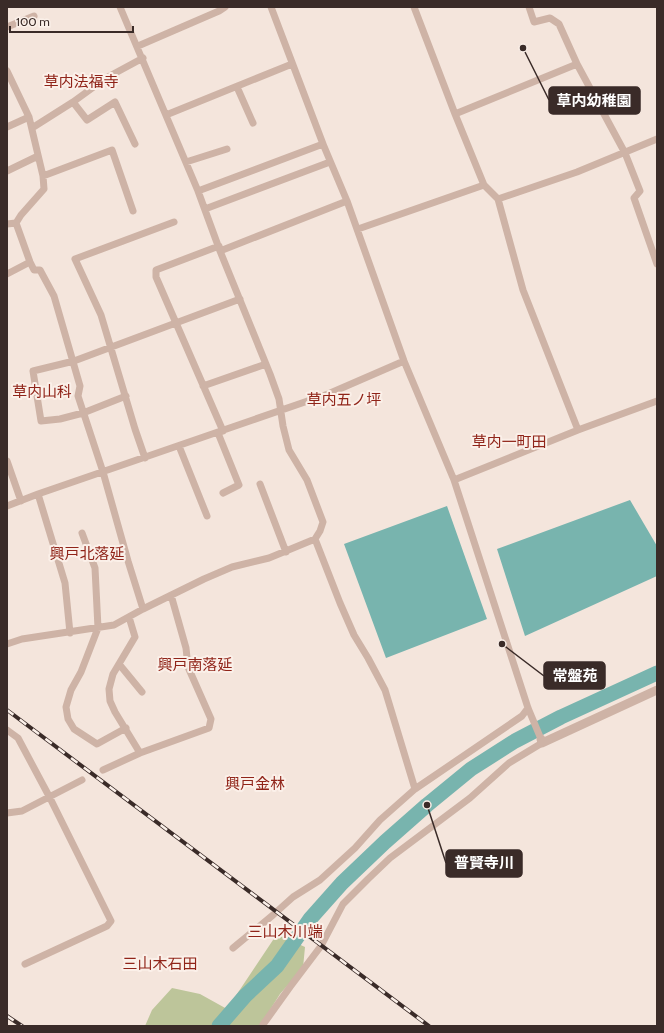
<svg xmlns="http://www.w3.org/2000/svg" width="664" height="1033" viewBox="0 0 664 1033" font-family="Cabin,'Noto Sans JP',sans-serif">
<rect width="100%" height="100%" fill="#f4e5dc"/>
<path fill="#bdc59a" d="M 277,934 L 305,947 L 303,968 L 280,994 L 260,1026 L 145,1026 L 152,1010 L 172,988 L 200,994 L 227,1009 Z"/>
<path fill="#78b4ae" d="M 630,500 L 657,546 L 657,576 L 525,636 L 497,549 Z
M 447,506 L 487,619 L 386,658 L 344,544 Z"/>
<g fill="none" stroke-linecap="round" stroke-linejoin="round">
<path stroke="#78b4ae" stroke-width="15" d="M 219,1026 L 245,996 L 277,966 L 310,919 L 342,883 L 385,842 L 427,805 L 471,769 L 515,741 L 561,717 L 657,673"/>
<path stroke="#ceb3a6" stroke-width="7" d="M 271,7 L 323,144 L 347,201 L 404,361 L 454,480 L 528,708 L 541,739
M 414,7 L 455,114 L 484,185 L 498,199 L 523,290 L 578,430
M 529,7 L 534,22 L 550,18 L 559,24 L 577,64 L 625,153 L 640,191 L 634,198 L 657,264
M 7,27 L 34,16
M 138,46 L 219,11 L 225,7
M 7,71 L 29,117 L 43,176 L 44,189 L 21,215 L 16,223 L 30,262 L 34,270 L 40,270 L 54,296 L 80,386 L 78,396 L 103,472 L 128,561 L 143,609
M 237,87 L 253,123
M 73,102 L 87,120 L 115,102 L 135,144
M 455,114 L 577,64
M 166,115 L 292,64
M 7,127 L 29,117
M 32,128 L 73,102 L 106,78 L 143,58
M 186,162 L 227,149
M 7,171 L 38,156
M 43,176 L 112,150 L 133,211
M 198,191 L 323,144
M 498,199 L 577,172 L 657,139
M 205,209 L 330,162
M 7,224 L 16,223
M 358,229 L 484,185
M 219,246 L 156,270 L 156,277 L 223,431
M 220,251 L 347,201
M 7,274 L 30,262
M 203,386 L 266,364
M 126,396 L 83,413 L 60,419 L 41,421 L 33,371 L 74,361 L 240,299
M 218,433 L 239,485 L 223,493
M 179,446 L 207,516
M 145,458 L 135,429 L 101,315 L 75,259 L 174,222
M 7,461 L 21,501
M 454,480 L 578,430 L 657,401
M 260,484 L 286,552
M 38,494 L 65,583 L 70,633
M 7,506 L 38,494 L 328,394 L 404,361
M 82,533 L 95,568 L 98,628 L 81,672 L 71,690 L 66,707 L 68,719 L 74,729 L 97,744 L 126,728
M 315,539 L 340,603 L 354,635 L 368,658 L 385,690 L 415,789
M 129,617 L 135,637 L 113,674 L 109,689 L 110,701 L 115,712 L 140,753
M 7,644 L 22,639 L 114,625 L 143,609 L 204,579 L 232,567 L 269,558 L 315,539 L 320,531 L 323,522 L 307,480 L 289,450 L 283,426 L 279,399 L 270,374 L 220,251 L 198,191 L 120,7
M 119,664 L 142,692
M 7,730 L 18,738 L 50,798 L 111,921 L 107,926 L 25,964
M 103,770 L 140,753 L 209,728 L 211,719 L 188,667 L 186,648 L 171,595
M 7,813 L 22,811 L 82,780
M 233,948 L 273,915 L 293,897 L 320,880 L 355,848 L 380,820 L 415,789 L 522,716 L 528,708
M 262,1026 L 290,987 L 321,946 L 343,904 L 368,879 L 390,858 L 470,798 L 509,763 L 542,743"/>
<path stroke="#ceb3a6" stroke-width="9" d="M 541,739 L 542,743 L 657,690"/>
<defs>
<path id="rail" d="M 7,710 L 429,1026
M 7,1016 L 22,1026"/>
</defs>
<use href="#rail" stroke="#3a2b28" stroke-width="4"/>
<use href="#rail" stroke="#fbf0e9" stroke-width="2.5" stroke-dasharray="8" stroke-linecap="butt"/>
</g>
<g text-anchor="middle" stroke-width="4" stroke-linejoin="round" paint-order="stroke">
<g font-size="15" fill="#902419" stroke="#fbf0e9">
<text x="81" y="87">草内法福寺</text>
<text x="42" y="397">草内山科</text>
<text x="344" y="405">草内五ノ坪</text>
<text x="509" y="447">草内一町田</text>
<text x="87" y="559">興戸北落延</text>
<text x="195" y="670">興戸南落延</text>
<text x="255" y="789">興戸金林</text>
<text x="285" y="937">三山木川端</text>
<text x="160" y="969">三山木石田</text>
</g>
</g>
<path fill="none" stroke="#3a2b28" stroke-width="1.5" d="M523 48L549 100M502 644L544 676M427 805L446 863"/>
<g fill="#3a2b28" stroke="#fbf0e9" stroke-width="1.5">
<circle cx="523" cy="48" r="4"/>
<circle cx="502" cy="644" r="4"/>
<circle cx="427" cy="805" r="4"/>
</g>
<g fill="#3a2b28" stroke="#3a2b28" stroke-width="1.5">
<rect x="549" y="87" width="91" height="27" rx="4"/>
<rect x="544" y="662" width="61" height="27" rx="4"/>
<rect x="446" y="850" width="76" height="27" rx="4"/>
</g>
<g font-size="15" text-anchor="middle" font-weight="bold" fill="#fff">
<text x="594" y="106">草内幼稚園</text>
<text x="575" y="681">常盤苑</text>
<text x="484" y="868">普賢寺川</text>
</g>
<rect width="664" height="1033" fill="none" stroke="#3a2b28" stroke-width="16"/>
<path d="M10 26v6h123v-6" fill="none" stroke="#3a2b28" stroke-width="2"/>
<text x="16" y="26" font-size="12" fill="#3a2b28" stroke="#fbf0e9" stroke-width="3" paint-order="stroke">100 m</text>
</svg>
